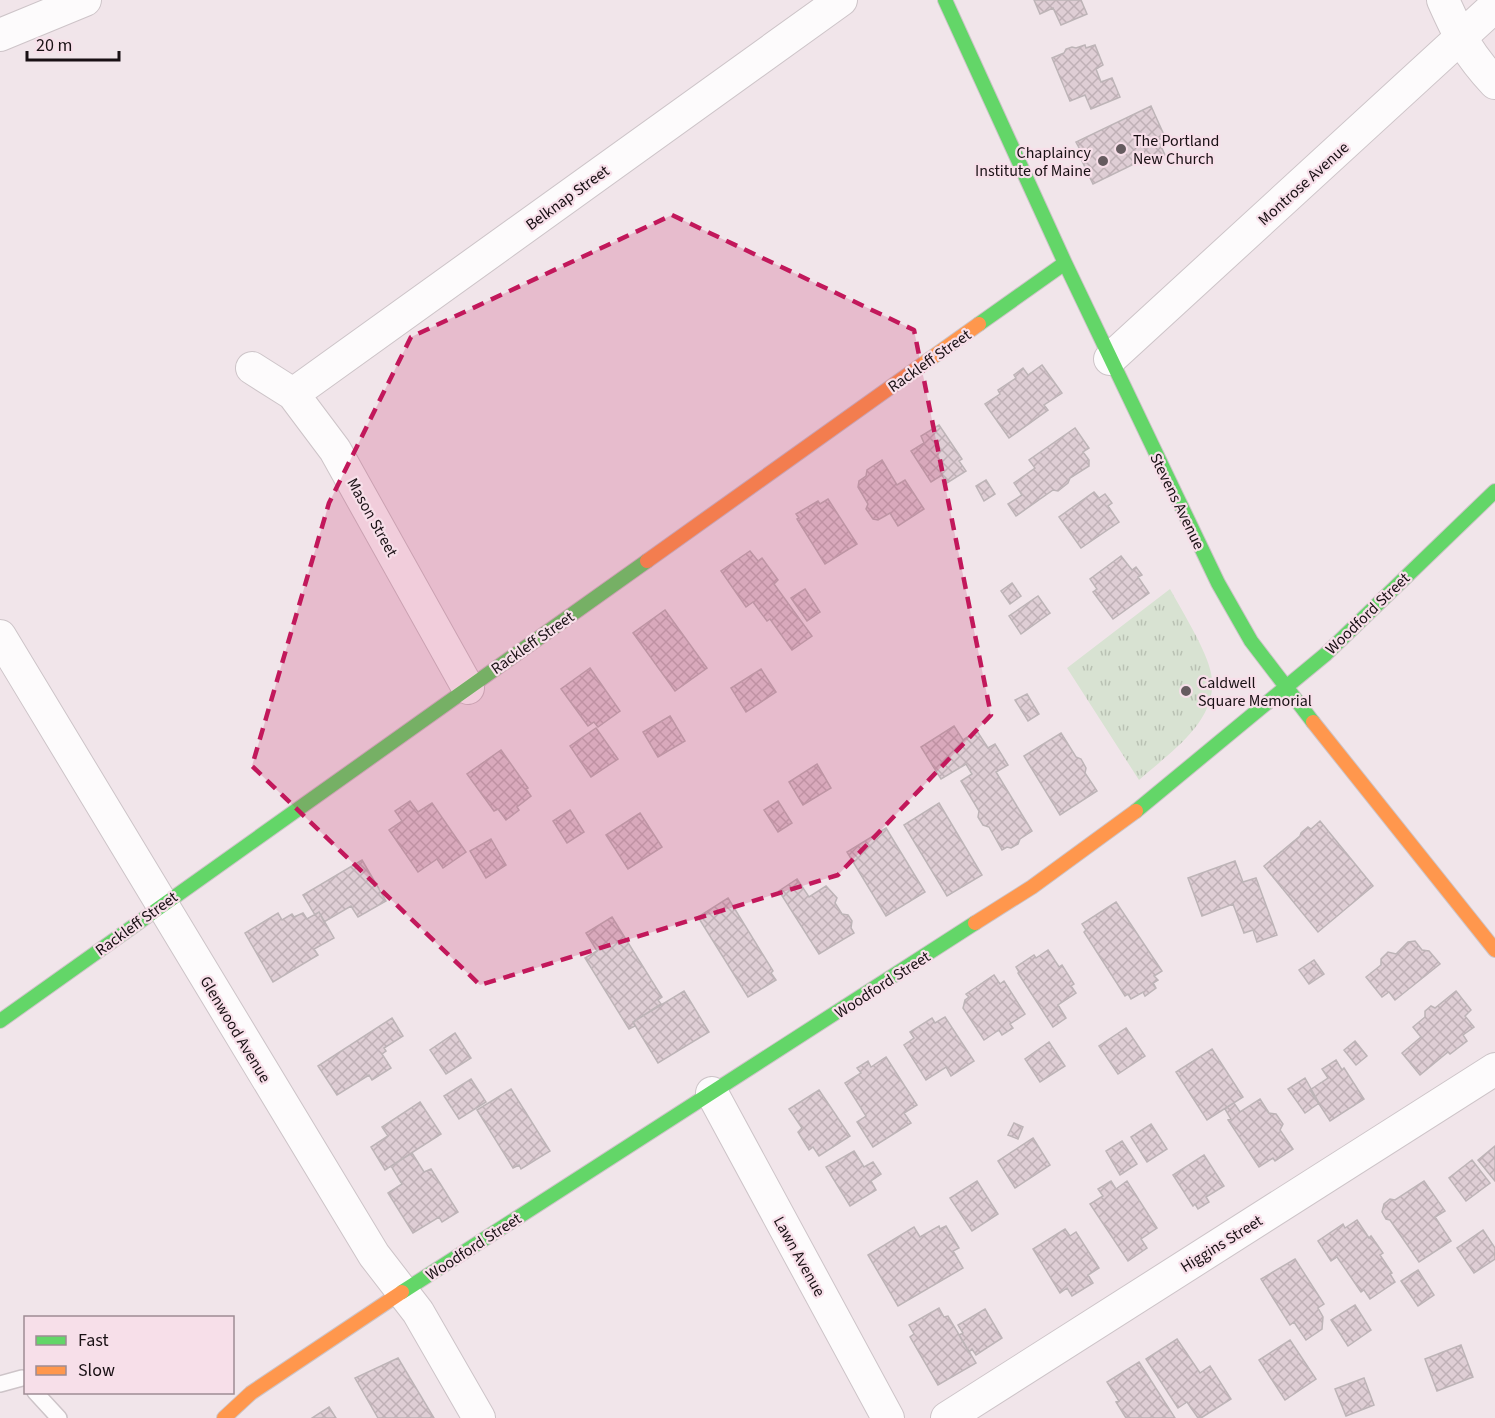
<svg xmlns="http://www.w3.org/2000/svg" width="1495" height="1418" viewBox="0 0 1495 1418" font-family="'Source Sans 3',sans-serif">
<defs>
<pattern id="grass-tufts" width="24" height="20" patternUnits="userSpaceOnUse" patternTransform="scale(1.5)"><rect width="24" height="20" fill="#d8e2d2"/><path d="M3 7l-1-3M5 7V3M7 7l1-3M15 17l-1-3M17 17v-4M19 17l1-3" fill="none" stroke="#b9c1b3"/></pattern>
<pattern id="building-cross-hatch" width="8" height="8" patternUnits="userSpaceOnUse" patternTransform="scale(1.5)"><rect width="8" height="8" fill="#dfced5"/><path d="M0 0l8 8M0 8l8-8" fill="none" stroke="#bfb0b6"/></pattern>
</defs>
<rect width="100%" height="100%" fill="#f1e5ea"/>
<path fill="url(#grass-tufts)" d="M 1170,589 C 1182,611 1207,651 1211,673 C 1221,720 1168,754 1139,780 L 1067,668 Z"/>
<path fill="url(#building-cross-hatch)" stroke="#bdb4b7" stroke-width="1.5" d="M 1034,0 L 1081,0 L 1087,14 L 1061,25 L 1053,8 L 1040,14 Z
M 1085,45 L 1086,48 L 1095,45 L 1103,65 L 1096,69 L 1101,82 L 1112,78 L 1120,97 L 1091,109 L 1085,95 L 1070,101 L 1052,58 L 1064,53 L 1066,49 L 1072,47 L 1076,48 Z
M 1151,106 L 1165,137 L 1158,140 L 1165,155 L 1143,165 L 1142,160 L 1093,184 L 1082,161 L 1085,159 L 1076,142 Z
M 1042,365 L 1062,393 L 1044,405 L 1048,410 L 1009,438 L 985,404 L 1000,394 L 998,390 L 1016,378 L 1014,375 L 1023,368 L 1028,375 Z
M 939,425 L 962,459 L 959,461 L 966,471 L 947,483 L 942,475 L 931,482 L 911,451 L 924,443 L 921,436 Z
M 1075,428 L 1089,448 L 1083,452 L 1089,460 L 1089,466 L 1070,478 L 1068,483 L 1058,491 L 1053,490 L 1016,516 L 1008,504 L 1022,495 L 1014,483 L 1035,468 L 1029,460 Z
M 882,460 L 897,485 L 905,480 L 924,509 L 898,526 L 890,513 L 878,520 L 873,519 L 866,509 L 868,504 L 858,487 L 859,481 L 866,476 L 867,470 Z
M 986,480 L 995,494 L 984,501 L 976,486 Z
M 1094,492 L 1099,498 L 1105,494 L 1112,503 L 1108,506 L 1119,522 L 1081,548 L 1059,517 Z
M 828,499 L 857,544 L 825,564 L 797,519 L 799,518 L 796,514 L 818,501 L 820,504 Z
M 750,551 L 758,561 L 762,558 L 778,580 L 774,584 L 812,636 L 792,650 L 770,619 L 767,621 L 753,602 L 746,607 L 721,571 Z
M 1121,556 L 1132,570 L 1136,567 L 1142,575 L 1138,577 L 1149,593 L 1113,619 L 1093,592 L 1097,589 L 1090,579 Z
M 1012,583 L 1021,596 L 1010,604 L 1001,591 Z
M 805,589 L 820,612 L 807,621 L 791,598 Z
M 1038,596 L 1050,613 L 1021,634 L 1009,616 Z
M 665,610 L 707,668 L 675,691 L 633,633 Z
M 590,668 L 620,711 L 598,727 L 594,722 L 588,726 L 561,689 Z
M 761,669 L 776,692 L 746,712 L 731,688 Z
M 1027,694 L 1039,714 L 1028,721 L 1015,700 Z
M 670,716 L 685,741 L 658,757 L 643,732 Z
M 954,726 L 963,740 L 977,731 L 988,748 L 995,744 L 1008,765 L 996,772 L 1032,831 L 1020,839 L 1018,844 L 1011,848 L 1007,847 L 1002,850 L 989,827 L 983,825 L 978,817 L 979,811 L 961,781 L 972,774 L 966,764 L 941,779 L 921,747 Z
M 596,728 L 618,759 L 591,777 L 570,746 Z
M 1061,733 L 1076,757 L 1081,759 L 1086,768 L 1085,773 L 1097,791 L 1060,815 L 1024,756 Z
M 501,750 L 528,788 L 526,789 L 531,796 L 517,807 L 519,810 L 506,820 L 498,809 L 494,811 L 467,774 Z
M 817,764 L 831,788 L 803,805 L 789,782 Z
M 410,801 L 418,812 L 432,803 L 466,852 L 443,868 L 437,859 L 418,872 L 389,830 L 402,821 L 395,811 Z
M 778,801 L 792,823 L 778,832 L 764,810 Z
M 939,803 L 982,875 L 947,896 L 904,825 Z
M 570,810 L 584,832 L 567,843 L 553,821 Z
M 640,813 L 662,847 L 628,869 L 606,835 Z
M 1320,821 L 1373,886 L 1318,932 L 1264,866 L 1300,836 L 1301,833 L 1308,827 L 1311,829 Z
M 886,828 L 925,892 L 886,916 L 847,852 Z
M 491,839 L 506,865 L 486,878 L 470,851 Z
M 362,860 L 386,901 L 358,917 L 351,906 L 324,922 L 319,912 L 315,915 L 303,895 Z
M 1235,861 L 1243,882 L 1256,878 L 1277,935 L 1257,942 L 1253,930 L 1244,933 L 1233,904 L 1202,916 L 1188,878 Z
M 797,879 L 809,897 L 826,886 L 837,898 L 835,903 L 842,914 L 848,915 L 852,921 L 851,928 L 854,933 L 819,954 L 779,891 Z
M 728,898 L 773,971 L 771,973 L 776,980 L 748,997 L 698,917 Z
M 1116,902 L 1162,971 L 1154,976 L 1158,980 L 1153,983 L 1156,988 L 1145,996 L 1143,992 L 1131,999 L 1128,994 L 1125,996 L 1084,932 L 1086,930 L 1082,924 Z
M 319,912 L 334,938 L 314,949 L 318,955 L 273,982 L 245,933 L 278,913 L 282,920 L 292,914 L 294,917 L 303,913 L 307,919 Z
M 612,917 L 662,997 L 658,1000 L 661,1004 L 633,1022 L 635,1026 L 629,1029 L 585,958 L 597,951 L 586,933 Z
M 1415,941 L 1422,950 L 1429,951 L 1440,964 L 1395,1000 L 1389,992 L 1382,997 L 1366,977 L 1381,965 L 1381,959 L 1388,952 L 1396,954 L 1408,942 Z
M 1048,950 L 1059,967 L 1062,965 L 1074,984 L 1071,986 L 1076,993 L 1058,1005 L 1066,1018 L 1053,1027 L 1018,973 L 1019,972 L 1016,967 L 1034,955 L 1036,958 Z
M 1314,960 L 1324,974 L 1309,984 L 1299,970 Z
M 994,975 L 1000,984 L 1004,981 L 1025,1014 L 1010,1024 L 1013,1028 L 1002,1035 L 999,1030 L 984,1040 L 963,1008 L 965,1000 L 969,997 L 966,994 Z
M 684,991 L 709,1032 L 658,1063 L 633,1022 Z
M 1456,991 L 1471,1010 L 1465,1016 L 1474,1027 L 1463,1035 L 1467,1041 L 1450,1054 L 1448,1052 L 1420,1075 L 1402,1053 L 1421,1037 L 1413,1027 L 1425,1017 L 1425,1011 L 1431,1006 L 1435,1008 Z
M 945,1017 L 974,1061 L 951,1076 L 946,1067 L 926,1080 L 904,1045 L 914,1038 L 910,1032 L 932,1018 L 935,1023 Z
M 392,1018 L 403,1036 L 384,1048 L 386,1051 L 382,1054 L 391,1068 L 372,1080 L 369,1075 L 337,1095 L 318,1066 Z
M 1126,1028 L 1145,1056 L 1118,1074 L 1099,1046 Z
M 455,1033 L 471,1058 L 446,1074 L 430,1050 Z
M 1355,1041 L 1367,1056 L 1356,1065 L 1344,1050 Z
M 1049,1042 L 1065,1066 L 1040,1082 L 1025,1059 Z
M 1212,1049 L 1243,1097 L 1207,1120 L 1176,1072 Z
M 886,1057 L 917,1105 L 904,1113 L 911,1123 L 873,1147 L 857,1122 L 866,1116 L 845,1083 L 861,1073 L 857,1068 L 868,1061 L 871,1067 Z
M 1336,1060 L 1342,1070 L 1344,1068 L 1364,1099 L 1330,1121 L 1310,1090 L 1328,1078 L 1322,1069 Z
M 1305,1078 L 1319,1103 L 1305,1113 L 1288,1089 Z
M 471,1079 L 486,1102 L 459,1119 L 444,1096 Z
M 511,1089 L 550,1151 L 521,1169 L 519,1165 L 513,1168 L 477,1110 Z
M 819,1090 L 850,1136 L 819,1156 L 813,1147 L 809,1150 L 798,1132 L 802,1128 L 789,1109 Z
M 1260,1099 L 1269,1113 L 1276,1114 L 1283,1124 L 1280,1130 L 1293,1149 L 1275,1161 L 1273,1158 L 1259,1167 L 1228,1120 L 1231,1119 L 1225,1109 L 1234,1103 L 1240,1112 Z
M 420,1102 L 441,1134 L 385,1170 L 371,1147 L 388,1136 L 382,1127 Z
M 1014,1123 L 1023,1127 L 1018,1139 L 1008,1135 Z
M 1151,1124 L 1167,1149 L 1147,1162 L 1131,1137 Z
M 1033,1138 L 1050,1165 L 1015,1188 L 998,1161 Z
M 1122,1141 L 1137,1164 L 1120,1175 L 1106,1151 Z
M 1495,1146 L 1495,1181 L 1478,1160 Z
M 854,1151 L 864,1167 L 873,1162 L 881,1174 L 871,1181 L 876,1190 L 850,1206 L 826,1167 Z
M 412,1153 L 424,1172 L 431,1169 L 458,1212 L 442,1222 L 439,1217 L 413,1233 L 388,1193 L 402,1184 L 391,1166 Z
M 1204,1155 L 1224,1186 L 1206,1197 L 1209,1202 L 1198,1209 L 1195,1204 L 1193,1206 L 1173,1175 Z
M 1472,1160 L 1490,1183 L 1466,1201 L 1449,1178 Z
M 977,1181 L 998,1214 L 972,1231 L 950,1198 Z
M 1111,1181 L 1116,1189 L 1127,1181 L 1157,1228 L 1141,1239 L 1147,1248 L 1128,1261 L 1090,1204 L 1103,1196 L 1098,1189 Z
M 1424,1181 L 1445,1211 L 1435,1217 L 1451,1241 L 1419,1262 L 1390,1220 L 1386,1219 L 1382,1212 L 1384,1204 L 1390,1199 L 1395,1200 Z
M 1357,1220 L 1369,1238 L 1371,1236 L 1383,1253 L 1380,1255 L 1392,1273 L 1390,1274 L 1395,1282 L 1370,1299 L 1364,1290 L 1361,1292 L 1337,1257 L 1331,1261 L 1318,1241 L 1343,1224 L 1345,1228 Z
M 939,1226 L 940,1229 L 946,1226 L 959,1248 L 953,1251 L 963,1268 L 898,1306 L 868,1255 L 914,1227 L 920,1237 Z
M 1065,1229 L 1070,1236 L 1076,1232 L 1099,1268 L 1088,1275 L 1093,1283 L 1072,1296 L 1067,1288 L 1060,1293 L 1033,1249 Z
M 1483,1230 L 1495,1248 L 1495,1259 L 1474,1273 L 1457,1248 Z
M 1295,1259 L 1324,1304 L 1318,1308 L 1323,1317 L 1322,1329 L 1306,1340 L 1294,1322 L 1290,1325 L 1261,1279 Z
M 1418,1270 L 1434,1295 L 1418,1306 L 1401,1281 Z
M 1355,1305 L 1371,1330 L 1348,1346 L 1331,1320 Z
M 939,1308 L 944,1317 L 948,1316 L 976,1363 L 938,1385 L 910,1337 L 914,1334 L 909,1325 Z
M 985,1309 L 1002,1338 L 976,1355 L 972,1349 L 969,1352 L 959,1335 L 963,1333 L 958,1325 Z
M 1177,1339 L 1200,1373 L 1210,1366 L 1231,1399 L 1201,1418 L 1198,1418 L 1187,1402 L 1178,1408 L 1146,1359 Z
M 1290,1340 L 1316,1379 L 1285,1400 L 1259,1360 Z
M 1461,1345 L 1473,1377 L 1437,1391 L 1425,1359 Z
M 398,1358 L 434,1418 L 378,1418 L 355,1378 Z
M 1139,1362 L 1175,1418 L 1126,1418 L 1116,1402 L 1119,1401 L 1107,1382 Z
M 1364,1378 L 1374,1405 L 1346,1416 L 1335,1389 Z
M 329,1407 L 336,1418 L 312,1418 Z"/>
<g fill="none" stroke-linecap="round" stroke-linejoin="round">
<defs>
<path id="lane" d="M 0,1384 L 22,1378
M 35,1392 L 59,1418"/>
<path id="street" d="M 1443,0 C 1459,36 1468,54 1495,83
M 0,35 L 85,0
M 1110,359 L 1495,6
M 252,368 L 293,394 L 335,450 L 468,688
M 293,394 L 841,0
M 0,636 L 374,1255 L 418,1312 L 479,1418
M 712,1093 L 888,1418
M 947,1418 L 1495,1069"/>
<path id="fast" d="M 945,0 L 1065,263 L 1218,583 L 1251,641 L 1313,722
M 979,324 L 1065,263
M 1136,811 L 1326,654 L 1495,491
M 0,1021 L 647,561
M 402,1292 L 975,923"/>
<path id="slow" d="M 647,561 L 979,324
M 1313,722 L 1495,950
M 975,923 L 1032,887 L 1136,811
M 224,1418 L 251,1393 L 402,1292"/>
</defs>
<use href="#lane" stroke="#cdc4c8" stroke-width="18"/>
<use href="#street" stroke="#cdc4c8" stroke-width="34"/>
<use href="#fast" stroke="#cdc4c8" stroke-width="16"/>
<use href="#slow" stroke="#cdc4c8" stroke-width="16"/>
<use href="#lane" stroke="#fdfbfc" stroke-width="15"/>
<use href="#street" stroke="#fdfbfc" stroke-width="32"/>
<use href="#fast" stroke="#63d668" stroke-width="14"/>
<use href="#slow" stroke="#ff974d" stroke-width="14"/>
</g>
<path fill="#c2185b" fill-opacity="0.2" stroke="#c2185b" stroke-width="4.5" stroke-dasharray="12 8" stroke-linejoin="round" d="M 672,215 L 914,330 L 991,715 L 838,875 L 480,985 L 252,766 L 329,503 L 411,337 Z"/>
<g fill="#655b5f" stroke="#f7dfe9" stroke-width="2">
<circle cx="1121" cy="149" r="6"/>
<circle cx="1103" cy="161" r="6"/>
<circle cx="1186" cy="691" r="6"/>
</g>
<g text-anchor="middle" stroke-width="4.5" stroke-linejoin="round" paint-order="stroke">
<g font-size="16" fill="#191014" stroke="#f7dfe9" text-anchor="start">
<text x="1133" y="146">The Portland<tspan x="1133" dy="18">New Church</tspan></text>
<text x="1091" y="158" text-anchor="end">Chaplaincy<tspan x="1091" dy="18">Institute of Maine</tspan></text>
<text x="1198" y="688">Caldwell<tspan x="1198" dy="18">Square Memorial</tspan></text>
</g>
<g font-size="16" fill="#191014" stroke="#f7dfe9">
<text transform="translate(1303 183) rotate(-42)" y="6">Montrose Avenue</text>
<text transform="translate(567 197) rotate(-36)" y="6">Belknap Street</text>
<text transform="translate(929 360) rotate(-35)" y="6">Rackleff Street</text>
<text transform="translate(1178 501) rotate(64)" y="6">Stevens Avenue</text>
<text transform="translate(373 517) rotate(61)" y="6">Mason Street</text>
<text transform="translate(1367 613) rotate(-44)" y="6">Woodford Street</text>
<text transform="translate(532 642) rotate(-35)" y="6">Rackleff Street</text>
<text transform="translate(136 923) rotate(-36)" y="6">Rackleff Street</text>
<text transform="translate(882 984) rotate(-33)" y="6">Woodford Street</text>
<text transform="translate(236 1029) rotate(59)" y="6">Glenwood Avenue</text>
<text transform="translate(1221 1243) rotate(-32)" y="6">Higgins Street</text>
<text transform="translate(473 1246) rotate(-33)" y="6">Woodford Street</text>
<text transform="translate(800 1256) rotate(61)" y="6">Lawn Avenue</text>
</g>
</g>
<rect x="24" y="1316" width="210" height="78" fill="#f7dfe9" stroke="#9e8c94" stroke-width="1.5"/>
<rect x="36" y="1336" width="30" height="9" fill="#63d668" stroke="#9e8c94" stroke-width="1.5"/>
<text x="78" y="1346" font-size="18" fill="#191014">Fast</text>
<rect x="36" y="1366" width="30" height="9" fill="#ff974d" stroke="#9e8c94" stroke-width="1.5"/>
<text x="78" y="1376" font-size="18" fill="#191014">Slow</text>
<path d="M27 51v9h92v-9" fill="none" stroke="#191014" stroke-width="3"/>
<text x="36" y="51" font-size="18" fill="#191014" stroke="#f7dfe9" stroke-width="4.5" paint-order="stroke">20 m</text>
</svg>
